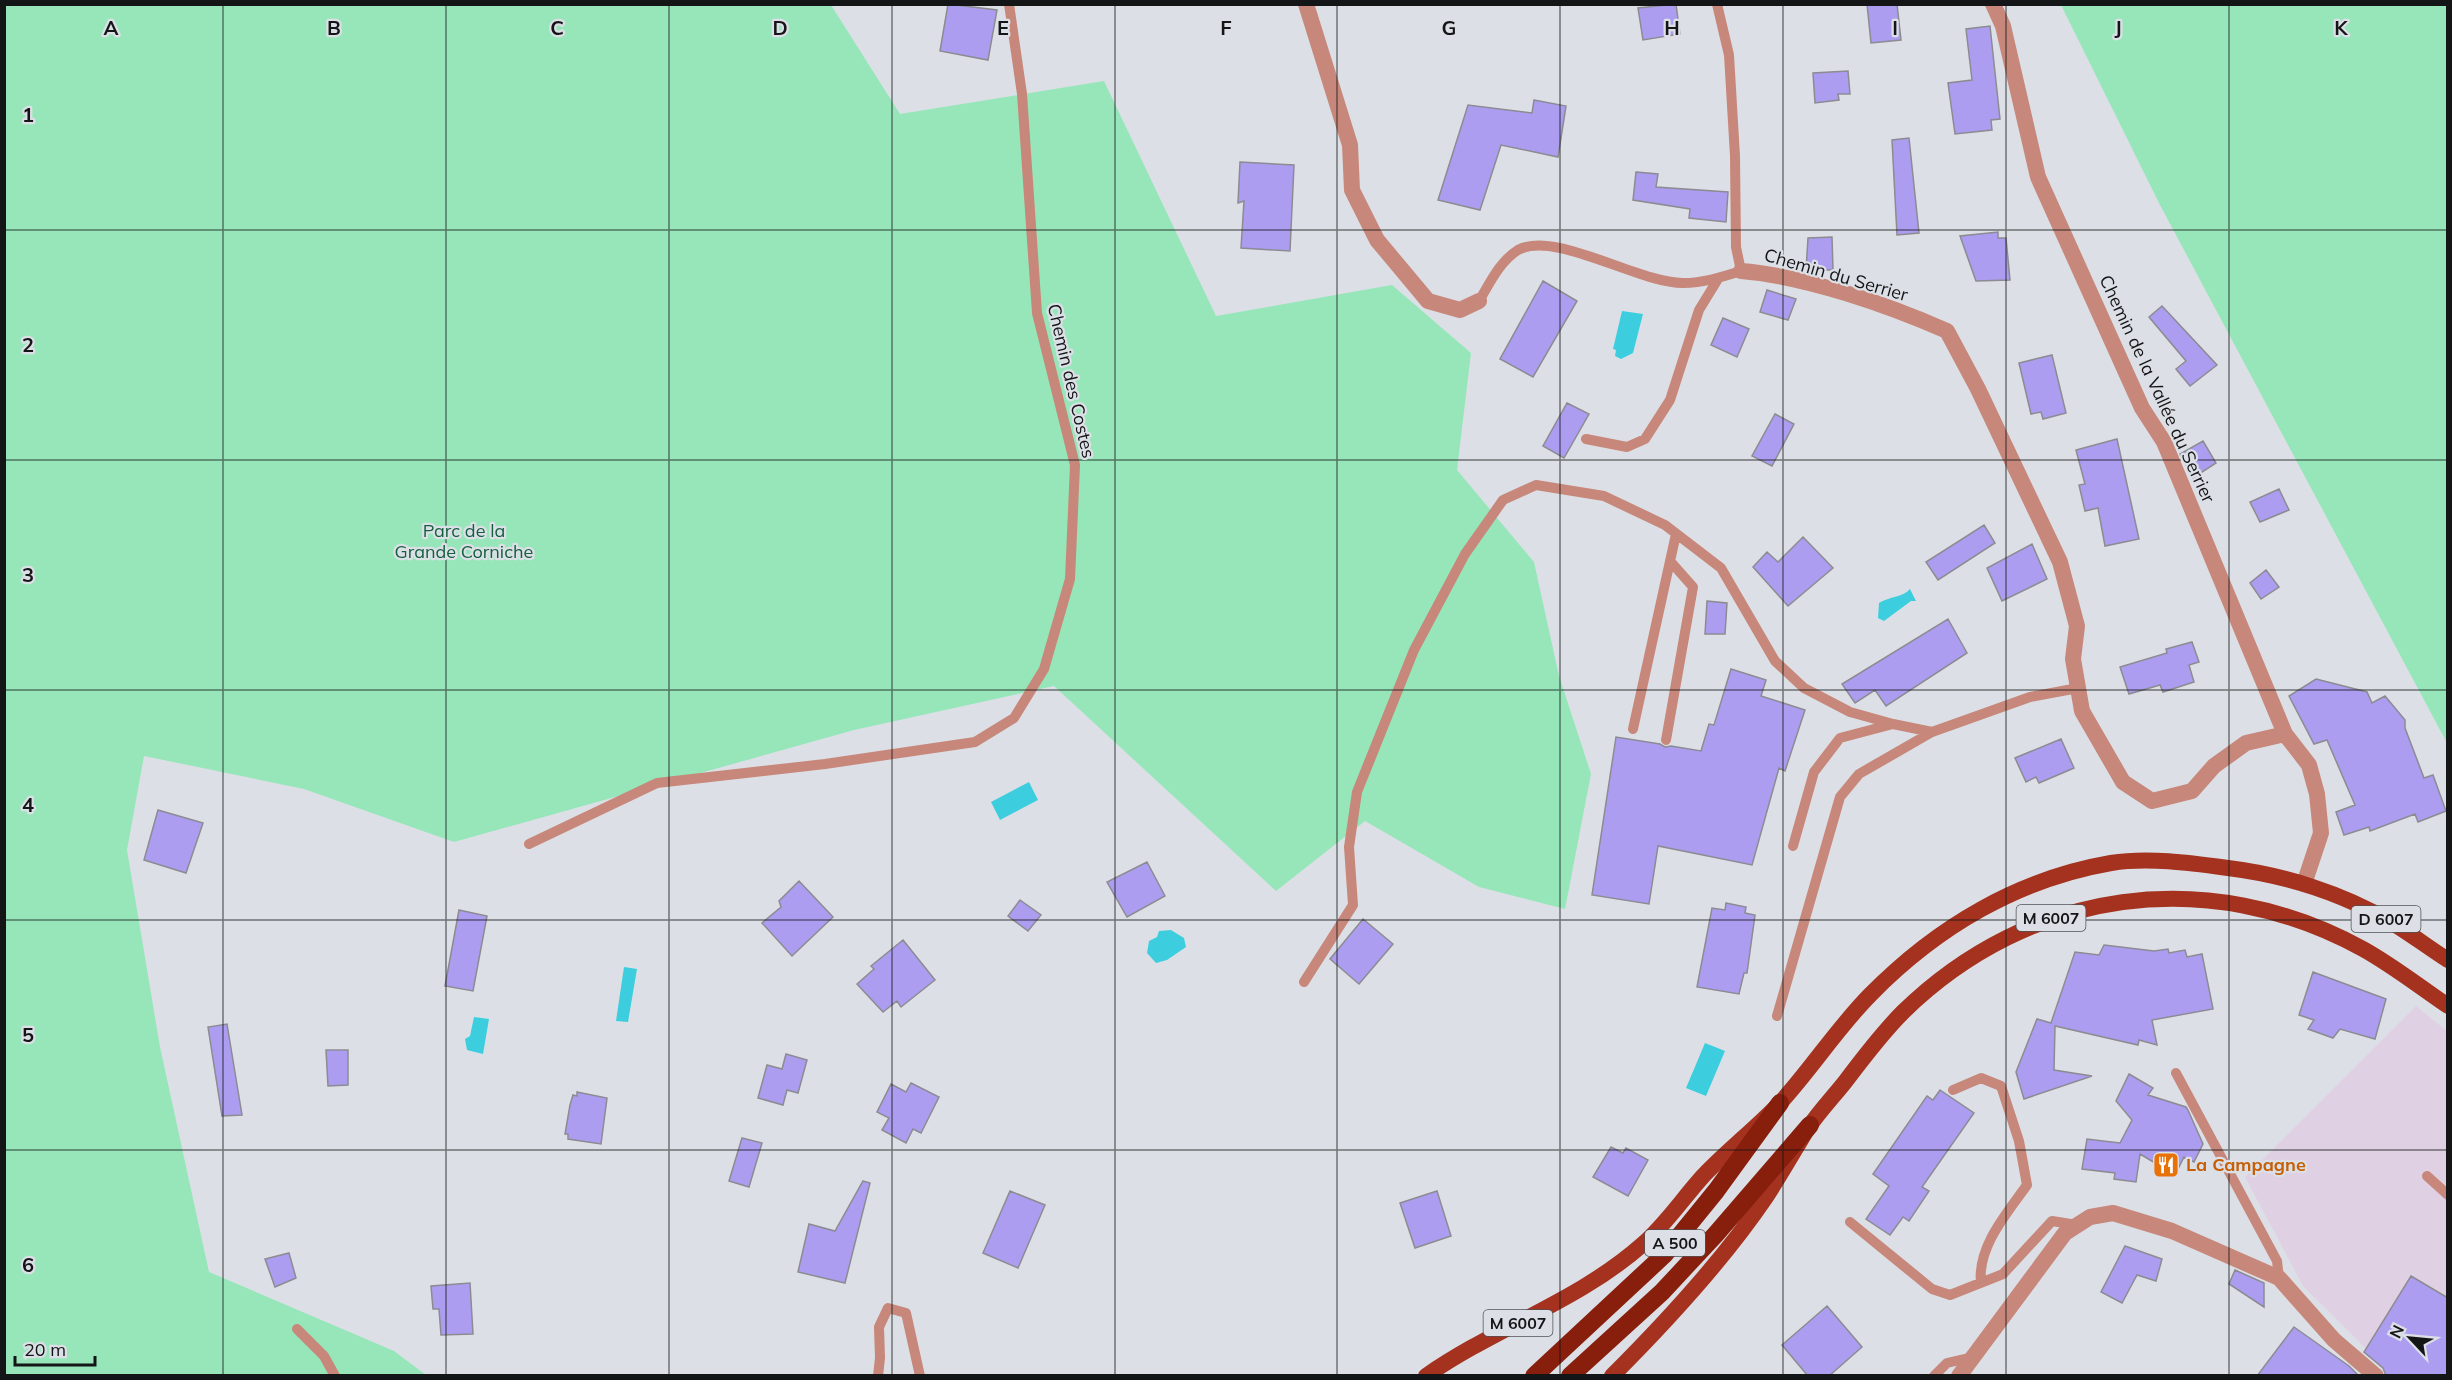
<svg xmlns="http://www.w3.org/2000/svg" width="2452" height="1380" viewBox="0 0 2452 1380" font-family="Mulish,sans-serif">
<rect width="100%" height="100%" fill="#dce0e6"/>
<path fill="#dfd0e3" d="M 2416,1006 L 2447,1031 L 2447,1375 L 2392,1375 L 2303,1286 L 2245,1177 Z"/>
<path fill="#96e6ba" d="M 5,5 L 831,5 L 900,114 L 1104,81 L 1216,316 L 1392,285 L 1471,353 L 1457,470 L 1534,562 L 1559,676 L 1591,774 L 1565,909 L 1479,887 L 1365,821 L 1276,891 L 1054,686 L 854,730 L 454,842 L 304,789 L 144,756 L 127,850 L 160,1047 L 209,1272 L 394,1351 L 426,1375 L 5,1376 Z
M 2061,5 L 2447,5 L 2447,743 L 2160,205 Z"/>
<path fill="#3ccede" d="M 1622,311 L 1643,314 L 1633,353 L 1621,359 L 1615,356 L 1616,350 L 1613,349 Z
M 1910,589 L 1916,601 L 1911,601 L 1884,621 L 1878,618 L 1879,603 C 1890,596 1902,598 1910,589 Z
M 1029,782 L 1038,800 L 1000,820 L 991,802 Z
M 1171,930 L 1184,938 L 1186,947 L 1167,960 L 1156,963 L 1147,953 L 1149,941 L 1157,937 L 1159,931 Z
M 624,967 L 637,969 L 628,1022 L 616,1021 Z
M 474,1017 L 489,1019 L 483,1054 L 467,1050 L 465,1039 L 470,1036 Z
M 1705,1043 L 1725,1051 L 1706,1096 L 1686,1088 Z"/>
<path fill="#ac9df1" stroke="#8c8b92" stroke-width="1.5" d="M 948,4 L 997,10 L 988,60 L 940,51 Z
M 1676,4 L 1680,34 L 1643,40 L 1638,8 Z
M 1867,4 L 1897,4 L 1901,40 L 1871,43 Z
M 1990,26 L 2000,119 L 1991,120 L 1992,130 L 1955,134 L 1948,83 L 1972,80 L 1966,29 Z
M 1848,71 L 1850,94 L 1838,94 L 1839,100 L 1815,103 L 1813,73 Z
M 1534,100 L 1566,106 L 1558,157 L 1501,145 L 1480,210 L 1438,200 L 1468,105 L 1532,113 Z
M 1909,138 L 1919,233 L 1897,235 L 1892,140 Z
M 1240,162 L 1294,165 L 1290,251 L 1241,248 L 1244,201 L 1238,203 Z
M 1636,172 L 1658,174 L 1656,187 L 1728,192 L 1726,222 L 1689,218 L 1690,209 L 1633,200 Z
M 1998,232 L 1998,238 L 2006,238 L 2010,280 L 1976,281 L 1960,236 Z
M 1832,237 L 1833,270 L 1806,270 L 1808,238 Z
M 1543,281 L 1577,301 L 1533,377 L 1500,359 Z
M 1767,290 L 1796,299 L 1788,320 L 1760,312 Z
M 2162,306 L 2217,365 L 2190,386 L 2176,369 L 2186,361 L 2149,317 Z
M 1723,318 L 1749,329 L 1737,357 L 1711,345 Z
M 2052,355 L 2066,413 L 2043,419 L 2041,412 L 2031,414 L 2019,363 Z
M 1567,403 L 1589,414 L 1564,458 L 1543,446 Z
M 1775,414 L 1794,424 L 1772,466 L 1752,456 Z
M 2117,439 L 2139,539 L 2105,546 L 2098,508 L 2085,511 L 2079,485 L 2085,484 L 2076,450 Z
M 2203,441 L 2216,463 L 2193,478 L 2180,454 Z
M 2279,489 L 2289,510 L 2260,522 L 2250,502 Z
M 1984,525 L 1995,543 L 1938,580 L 1926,562 Z
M 1803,537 L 1833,568 L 1788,606 L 1753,567 L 1767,552 L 1778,562 Z
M 2032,544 L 2047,579 L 2002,601 L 1987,568 Z
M 2266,570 L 2279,587 L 2261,599 L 2250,583 Z
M 1707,601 L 1727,603 L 1725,634 L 1705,634 Z
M 1948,619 L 1967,653 L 1886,706 L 1875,690 L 1855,703 L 1842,684 Z
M 2192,642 L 2199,662 L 2189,665 L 2194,682 L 2163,692 L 2160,685 L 2129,694 L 2120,667 L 2167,653 L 2166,649 Z
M 1731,669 L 1766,680 L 1761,696 L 1805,710 L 1785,771 L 1779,768 L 1752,865 L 1658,846 L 1649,904 L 1592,895 L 1616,737 L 1660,744 L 1665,747 L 1671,746 L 1701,751 L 1709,724 L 1714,725 Z
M 2316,679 L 2367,692 L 2372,703 L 2385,696 L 2405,720 L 2405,728 L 2424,778 L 2433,775 L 2446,811 L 2418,822 L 2415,814 L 2370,831 L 2369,827 L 2344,835 L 2336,812 L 2355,805 L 2327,740 L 2314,744 L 2289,696 Z
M 2061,739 L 2074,768 L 2039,783 L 2036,777 L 2026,782 L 2015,758 Z
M 158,810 L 203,823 L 186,873 L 144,860 Z
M 1147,862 L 1165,896 L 1127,917 L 1107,882 Z
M 799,881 L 833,917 L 792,956 L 762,923 L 781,907 L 779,901 Z
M 1020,900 L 1041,915 L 1028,931 L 1008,916 Z
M 1726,903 L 1746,907 L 1745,913 L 1755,915 L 1747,973 L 1744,973 L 1739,994 L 1697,987 L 1712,908 L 1725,910 Z
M 459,910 L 487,916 L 473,991 L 445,986 Z
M 1363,919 L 1393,944 L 1359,984 L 1330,959 Z
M 903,940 L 935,980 L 901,1007 L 897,1001 L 883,1012 L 857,984 L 874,969 L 871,966 Z
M 2104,945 L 2154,951 L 2168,949 L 2169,953 L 2185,950 L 2187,957 L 2202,954 L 2213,1009 L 2152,1020 L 2157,1045 L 2139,1040 L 2138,1045 L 2055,1026 L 2054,1070 L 2092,1076 L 2024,1099 L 2016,1072 L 2037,1019 L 2051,1023 L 2075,952 L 2099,955 Z
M 2313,972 L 2386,999 L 2375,1039 L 2340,1029 L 2333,1038 L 2308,1029 L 2314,1020 L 2299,1015 Z
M 227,1024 L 242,1115 L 222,1116 L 208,1027 Z
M 326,1050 L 348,1050 L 348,1085 L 328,1086 Z
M 786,1054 L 807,1060 L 798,1093 L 787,1090 L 783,1105 L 758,1098 L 767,1065 L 782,1069 Z
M 2129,1074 L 2153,1088 L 2148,1095 L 2186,1107 L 2188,1110 L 2203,1144 L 2194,1162 L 2184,1157 L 2175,1175 L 2140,1154 L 2136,1182 L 2114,1179 L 2115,1173 L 2082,1169 L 2087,1139 L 2120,1143 L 2132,1120 L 2116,1101 Z
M 911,1083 L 939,1097 L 921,1133 L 913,1129 L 906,1143 L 882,1130 L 889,1118 L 877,1112 L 891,1084 L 906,1092 Z
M 1940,1090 L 1974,1113 L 1922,1187 L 1929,1191 L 1909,1221 L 1903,1217 L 1890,1235 L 1866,1219 L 1889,1186 L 1873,1174 L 1927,1096 L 1933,1100 Z
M 577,1092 L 607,1098 L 601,1144 L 568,1139 L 568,1134 L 565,1134 L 570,1105 L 573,1095 L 577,1096 Z
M 742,1138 L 762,1143 L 749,1187 L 729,1181 Z
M 1611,1147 L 1623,1153 L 1626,1148 L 1648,1160 L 1628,1196 L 1593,1177 Z
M 863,1181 L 870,1183 L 845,1283 L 798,1272 L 809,1224 L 835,1231 Z
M 1010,1191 L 1045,1205 L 1018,1268 L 983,1253 Z
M 1437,1191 L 1451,1236 L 1415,1248 L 1400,1203 Z
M 2125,1246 L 2162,1259 L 2156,1281 L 2137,1275 L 2122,1303 L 2101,1292 Z
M 289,1253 L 296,1278 L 275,1287 L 265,1259 Z
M 2235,1270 L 2264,1283 L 2264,1307 L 2229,1284 Z
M 2411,1276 L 2448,1298 L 2448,1376 L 2386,1376 L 2383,1368 L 2364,1352 Z
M 470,1283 L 473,1334 L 441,1335 L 439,1309 L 433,1309 L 431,1286 Z
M 1827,1306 L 1862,1347 L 1829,1376 L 1808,1376 L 1782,1345 Z
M 2294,1327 L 2349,1366 L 2359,1376 L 2257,1376 Z"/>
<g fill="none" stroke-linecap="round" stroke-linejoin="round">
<path stroke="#c7877a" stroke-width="10" d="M 1479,301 C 1490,283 1500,261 1518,250 C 1555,230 1638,283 1683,283 C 1703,283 1722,277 1741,271 L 1736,247 L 1735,156 L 1729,55 L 1717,4
M 1586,439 L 1627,447 L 1645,439 L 1670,400 L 1699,310 L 1718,279
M 1633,729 L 1676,534
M 1666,740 L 1693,587 L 1670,561
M 529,844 L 657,783 L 825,764 L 975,742 L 1014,718 L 1044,669 L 1070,579 L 1075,465 L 1037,313 L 1022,94 L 1009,4
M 1793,846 L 1814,772 L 1840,738 L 1893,724 L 1932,732
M 1304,982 L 1353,905 L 1349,847 L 1357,792 L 1414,650 L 1465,554 L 1503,500 L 1536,485 L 1604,496 L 1665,525 L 1721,568 L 1775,661 L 1804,688 L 1850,712 L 1893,724
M 1777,1016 L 1840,797 L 1859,774 L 1932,732 L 2030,697 L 2078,688
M 2176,1073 L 2277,1261 L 2279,1278
M 1953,1090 L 1981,1078 L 2001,1086 L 2019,1141 L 2027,1185 C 2007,1213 1977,1247 1981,1283
M 2427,1176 L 2448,1195
M 1850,1222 L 1932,1289 L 1950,1295 L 2003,1274 L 2052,1221 L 2077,1225
M 297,1329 L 324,1356 L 335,1376
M 878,1376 L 880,1358 L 879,1327 L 888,1308 L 906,1313 L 920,1376
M 1934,1376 L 1947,1363 L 1973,1357"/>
<path stroke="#c7877a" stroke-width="16" d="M 1306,4 L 1350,145 L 1352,190 L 1377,240 L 1428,301 L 1460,310 L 1479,301
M 1993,4 L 2003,26 L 2038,177 L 2142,408 L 2164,442 L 2285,734 L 2309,765 L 2317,794 L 2321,833 L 2304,884
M 1741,271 C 1805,276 1888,305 1947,331 L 1978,389 L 2060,562 L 2077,626 L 2073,659 L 2082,711 L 2123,782 L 2152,801 L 2192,791 L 2214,766 L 2246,743 L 2285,734
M 1959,1376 L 2065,1233 L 2090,1217 L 2113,1213 L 2172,1231 L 2279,1278 L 2334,1340 L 2376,1376"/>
<path stroke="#a5321f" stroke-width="16" d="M 1426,1376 C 1496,1327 1579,1301 1643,1244 C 1666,1224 1683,1198 1704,1175 C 1728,1150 1756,1128 1780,1103 C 1812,1068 1838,1027 1871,994 C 1937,927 2018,879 2111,863 C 2148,857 2191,863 2228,868 C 2284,875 2342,893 2391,922 C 2411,934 2429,948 2448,960
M 1612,1376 C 1665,1323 1724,1259 1766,1197 C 1781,1174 1794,1151 1808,1128 C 1819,1112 1833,1097 1845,1082 C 1863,1058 1882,1033 1903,1012 C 2030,888 2208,864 2363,949 C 2392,965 2420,987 2448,1006"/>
<path stroke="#881e0c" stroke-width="18" d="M 1534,1376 L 1664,1255 L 1716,1191 L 1780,1103
M 1570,1376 L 1662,1292 L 1716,1234 L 1810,1125"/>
</g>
<path fill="none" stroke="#141517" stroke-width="1.5" stroke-opacity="0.55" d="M 223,4 L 223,1376M 446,4 L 446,1376M 669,4 L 669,1376M 892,4 L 892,1376M 1115,4 L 1115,1376M 1337,4 L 1337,1376M 1560,4 L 1560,1376M 1783,4 L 1783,1376M 2006,4 L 2006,1376M 2229,4 L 2229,1376M 4,230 L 2448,230M 4,460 L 2448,460M 4,690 L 2448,690M 4,920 L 2448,920M 4,1150 L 2448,1150"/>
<defs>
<symbol id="restaurant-square" viewBox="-11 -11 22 22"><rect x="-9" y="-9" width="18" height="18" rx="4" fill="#e8710a" stroke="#dce0e6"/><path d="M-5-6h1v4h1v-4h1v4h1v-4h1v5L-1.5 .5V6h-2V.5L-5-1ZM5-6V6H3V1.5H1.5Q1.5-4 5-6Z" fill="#fff"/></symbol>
</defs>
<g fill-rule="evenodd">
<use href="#restaurant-square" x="2151" y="1150" width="30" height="30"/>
</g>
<g text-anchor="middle" stroke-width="4.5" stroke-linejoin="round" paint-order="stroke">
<g fill="#dce0e6" stroke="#505255" stroke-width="1.5">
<rect x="2016.5" y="905" width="69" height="26" rx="4.5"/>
<rect x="2351.5" y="906" width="69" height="26" rx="4.5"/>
<rect x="1645" y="1230" width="60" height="26" rx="4.5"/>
<rect x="1483.5" y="1310" width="69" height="26" rx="4.5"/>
</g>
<g font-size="16" font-weight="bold" fill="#141517">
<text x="2051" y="924">M 6007</text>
<text x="2386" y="925">D 6007</text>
<text x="1675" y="1249">A 500</text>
<text x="1518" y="1329">M 6007</text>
</g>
<g font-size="18" fill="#141517" stroke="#dce0e6">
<text transform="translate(1836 275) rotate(16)" y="6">Chemin du Serrier</text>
<text transform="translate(1071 381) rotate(77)" y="6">Chemin des Costes</text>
<text transform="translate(2157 389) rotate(65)" y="6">Chemin de la Vallée du Serrier</text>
</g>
<g font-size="18" fill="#135f3e" stroke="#dce0e6">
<text x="464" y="537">Parc de la<tspan x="464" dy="21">Grande Corniche</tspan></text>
</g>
<g font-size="18" font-weight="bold" fill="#c56008" stroke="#dce0e6" text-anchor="start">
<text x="2186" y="1171">La Campagne</text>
</g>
</g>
<g font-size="20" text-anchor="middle" font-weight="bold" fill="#141517" stroke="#dce0e6" stroke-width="4.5" stroke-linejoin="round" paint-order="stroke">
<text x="111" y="35">A</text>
<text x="334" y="35">B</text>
<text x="557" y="35">C</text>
<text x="780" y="35">D</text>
<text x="1003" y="35">E</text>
<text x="1226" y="35">F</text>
<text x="1449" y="35">G</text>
<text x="1672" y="35">H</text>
<text x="1895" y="35">I</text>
<text x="2118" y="35">J</text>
<text x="2341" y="35">K</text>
<text x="28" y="122">1</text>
<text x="28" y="352">2</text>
<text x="28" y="582">3</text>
<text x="28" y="812">4</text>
<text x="28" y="1042">5</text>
<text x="28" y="1272">6</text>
</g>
<rect width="2452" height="1380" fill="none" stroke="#141517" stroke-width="12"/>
<g transform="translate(2410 1338) rotate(296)" stroke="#dce0e6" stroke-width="4.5" paint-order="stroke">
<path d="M0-4.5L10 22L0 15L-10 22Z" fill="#141517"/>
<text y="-9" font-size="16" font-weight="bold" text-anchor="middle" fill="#141517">N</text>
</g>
<path d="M15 1356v9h80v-9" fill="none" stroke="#141517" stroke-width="3"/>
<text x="24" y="1356" font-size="18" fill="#141517" stroke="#dce0e6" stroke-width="4.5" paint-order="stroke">20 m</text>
</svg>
